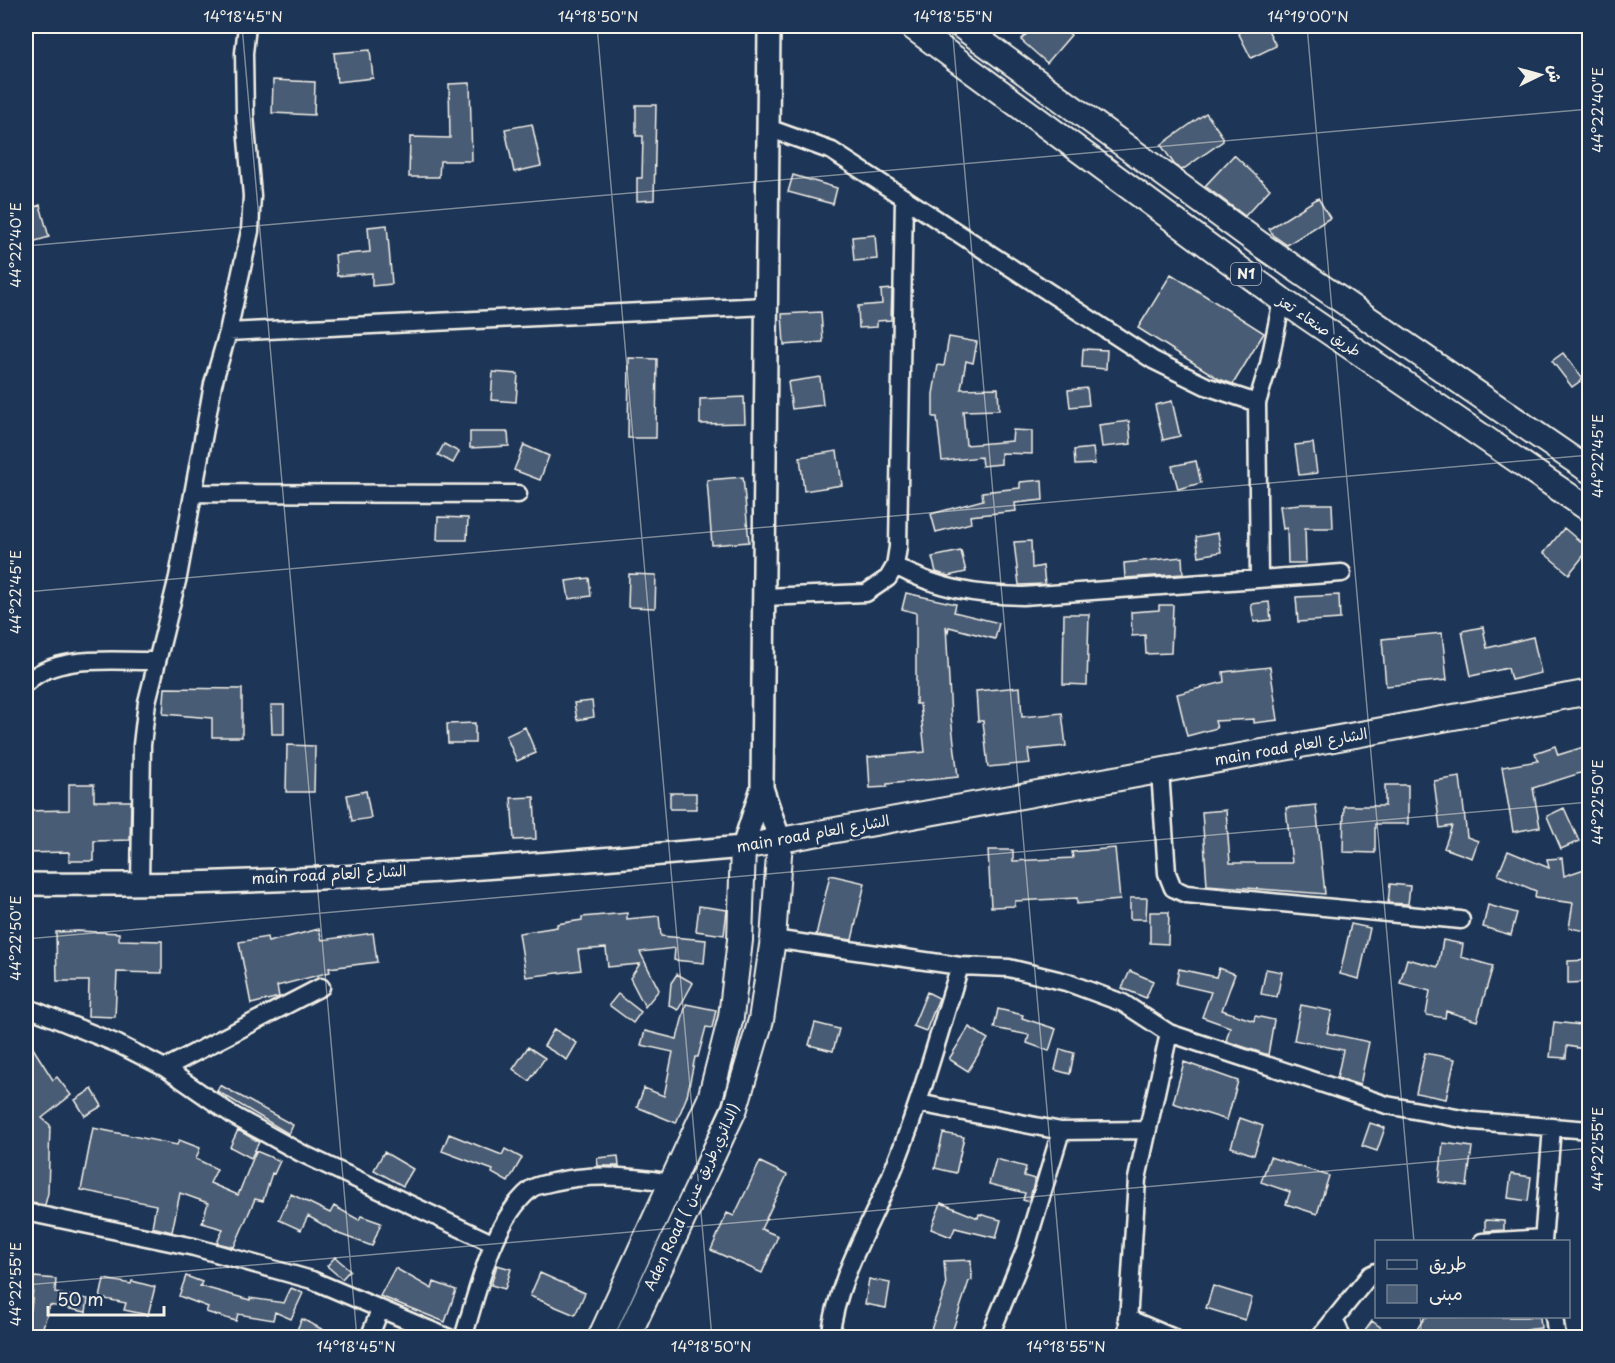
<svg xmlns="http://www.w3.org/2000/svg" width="1615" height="1363" viewBox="0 0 1615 1363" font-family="'Playpen Sans','Playpen Sans Arabic',sans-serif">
<rect width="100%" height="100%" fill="#1d3557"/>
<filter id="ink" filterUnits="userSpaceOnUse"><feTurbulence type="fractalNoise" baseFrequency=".0167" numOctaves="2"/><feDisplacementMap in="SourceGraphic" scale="12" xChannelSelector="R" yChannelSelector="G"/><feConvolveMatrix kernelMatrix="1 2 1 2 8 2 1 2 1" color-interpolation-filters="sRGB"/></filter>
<g filter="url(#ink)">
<path fill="#485b74" stroke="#f4f1e8" stroke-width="1.5" d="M 1034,26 L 1060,26 L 1071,35 L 1047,63 L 1021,40 Z
M 1235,26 L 1266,26 L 1276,46 L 1251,58 Z
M 370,50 L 373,78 L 337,82 L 334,53 Z
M 273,80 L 315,82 L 314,115 L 272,113 Z
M 470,83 L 472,161 L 440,161 L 439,177 L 409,177 L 410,137 L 450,138 L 449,84 Z
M 636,105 L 656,105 L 654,200 L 637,201 L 637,178 L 642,178 L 643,136 L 636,136 Z
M 1206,113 L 1223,137 L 1223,141 L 1182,170 L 1174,164 L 1161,145 Z
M 532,124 L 541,166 L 514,172 L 505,129 Z
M 1234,155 L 1270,189 L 1245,216 L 1205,186 Z
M 793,175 L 837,188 L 833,204 L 788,192 Z
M 1318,198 L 1330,218 L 1287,245 L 1274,236 L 1269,229 Z
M 40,205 L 49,237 L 26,244 L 26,210 Z
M 387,225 L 392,284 L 372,286 L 372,273 L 337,276 L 335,255 L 370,252 L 368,227 Z
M 875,235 L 877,259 L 854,261 L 852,237 Z
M 1171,274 L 1264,333 L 1233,384 L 1219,379 L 1138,328 Z
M 892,289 L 891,320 L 877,321 L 877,327 L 859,328 L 858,306 L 882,304 L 881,290 Z
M 821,312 L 823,342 L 784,345 L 782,314 Z
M 949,337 L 977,342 L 973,363 L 966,361 L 961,389 L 998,388 L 999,410 L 963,411 L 966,445 L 1012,441 L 1013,430 L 1032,431 L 1032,454 L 1001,453 L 1001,464 L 982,466 L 981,457 L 942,461 L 937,417 L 933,417 L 933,394 L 938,365 L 944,366 Z
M 1083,349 L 1107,350 L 1106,369 L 1082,367 Z
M 1563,353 L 1583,379 L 1572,387 L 1552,361 Z
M 629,358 L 657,359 L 656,438 L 628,438 Z
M 493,372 L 518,374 L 516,402 L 491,400 Z
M 820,377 L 823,405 L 792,409 L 788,382 Z
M 1087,388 L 1089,405 L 1070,407 L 1068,390 Z
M 744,397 L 745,423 L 700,424 L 700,399 Z
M 1172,401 L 1180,436 L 1163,440 L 1155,405 Z
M 1129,421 L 1131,444 L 1102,447 L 1099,425 Z
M 470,432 L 508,432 L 509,446 L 470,448 Z
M 1313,443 L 1317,473 L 1299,475 L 1295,445 Z
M 444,444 L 459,452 L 453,463 L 438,455 Z
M 524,445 L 549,456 L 540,480 L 514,470 Z
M 1093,448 L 1095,464 L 1075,465 L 1074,450 Z
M 837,451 L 842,485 L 804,491 L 800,457 Z
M 1196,461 L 1201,483 L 1178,489 L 1172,466 Z
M 743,477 L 749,542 L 712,545 L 707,480 Z
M 1042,480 L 1043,500 L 1015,503 L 1016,511 L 970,516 L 971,523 L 936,532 L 931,514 L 983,500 L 982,492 L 1020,488 L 1020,482 Z
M 1301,504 L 1332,504 L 1333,528 L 1305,528 L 1306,563 L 1288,563 L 1287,528 L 1283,529 L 1280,506 Z
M 438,517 L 468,518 L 467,540 L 437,540 Z
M 1564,528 L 1589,549 L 1569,574 L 1544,553 Z
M 1218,533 L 1221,552 L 1199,556 L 1196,537 Z
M 1031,541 L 1032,568 L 1043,566 L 1045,584 L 1019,585 L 1014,542 Z
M 961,551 L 966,572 L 948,576 L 936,572 L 932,557 Z
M 1182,557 L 1183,574 L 1125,578 L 1124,563 Z
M 629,574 L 656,575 L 655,608 L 628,607 Z
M 589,578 L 591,596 L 569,599 L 566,581 Z
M 906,593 L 956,604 L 954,612 L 999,623 L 995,639 L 949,627 L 948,632 L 946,626 L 951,717 L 958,777 L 887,784 L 887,787 L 870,788 L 868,757 L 925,752 L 920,704 L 916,704 L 916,613 L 902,609 Z
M 1339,595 L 1340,619 L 1298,622 L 1296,597 Z
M 1269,602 L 1271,620 L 1254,622 L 1251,604 Z
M 1159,605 L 1173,605 L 1171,653 L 1146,654 L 1145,635 L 1132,636 L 1131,612 L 1159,610 Z
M 1064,614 L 1089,614 L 1087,685 L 1063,684 Z
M 1483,627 L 1487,648 L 1533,637 L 1541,673 L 1511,680 L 1508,668 L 1471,676 L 1462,631 Z
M 1442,633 L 1447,680 L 1386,686 L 1382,639 Z
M 1270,667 L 1278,720 L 1254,723 L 1254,719 L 1215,721 L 1217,728 L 1187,736 L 1177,694 L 1224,682 L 1223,672 Z
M 1020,687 L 1022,717 L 1062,713 L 1066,746 L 1028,750 L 1030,763 L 988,767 L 983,721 L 978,721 L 976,691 Z
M 165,688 L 242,689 L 242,737 L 212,737 L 212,718 L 163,714 Z
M 592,701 L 594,717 L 577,720 L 574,703 Z
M 271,705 L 284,705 L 284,734 L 272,734 Z
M 475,723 L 475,743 L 448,743 L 447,724 Z
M 525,727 L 536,753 L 517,761 L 506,736 Z
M 287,745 L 315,746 L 314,792 L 286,792 Z
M 1590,745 L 1590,770 L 1533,788 L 1540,827 L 1513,832 L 1502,767 L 1538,761 L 1535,753 L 1555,746 L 1558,755 Z
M 1460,777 L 1467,837 L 1478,841 L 1472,858 L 1444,848 L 1452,826 L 1440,828 L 1434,781 Z
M 69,784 L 94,784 L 94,801 L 131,801 L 130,840 L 94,841 L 94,861 L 69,861 L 69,852 L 27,853 L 26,811 L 69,810 Z
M 1385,785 L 1408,785 L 1408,824 L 1375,824 L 1375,853 L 1343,852 L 1344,806 L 1385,806 Z
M 366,791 L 371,818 L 352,821 L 347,795 Z
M 670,793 L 696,793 L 696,809 L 670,809 Z
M 534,797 L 536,839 L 514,840 L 511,798 Z
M 1316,805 L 1325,894 L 1207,885 L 1202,812 L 1226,810 L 1230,863 L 1292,863 L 1286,808 Z
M 1564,808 L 1579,841 L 1561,849 L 1547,816 Z
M 1115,848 L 1120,900 L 1077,904 L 1077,898 L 1015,901 L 1015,906 L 991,907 L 988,850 L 1013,850 L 1013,861 L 1073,858 L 1072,852 Z
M 1508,851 L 1549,868 L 1547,859 L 1562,858 L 1564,876 L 1590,867 L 1590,905 L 1586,931 L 1569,928 L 1573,903 L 1535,898 L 1536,891 L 1498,875 Z
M 830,875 L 865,883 L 852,940 L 816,935 Z
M 1390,884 L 1410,886 L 1408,904 L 1388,903 Z
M 1130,898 L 1147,898 L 1146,919 L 1130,919 Z
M 1488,905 L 1517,913 L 1511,935 L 1483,927 Z
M 699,906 L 727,910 L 724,935 L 696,931 Z
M 1150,912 L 1169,912 L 1168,944 L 1150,943 Z
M 627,913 L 627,919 L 659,916 L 661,936 L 706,940 L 704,963 L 674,960 L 675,948 L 640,952 L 659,990 L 645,1007 L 630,978 L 640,964 L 608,967 L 606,948 L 578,950 L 581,970 L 526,977 L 519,933 L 557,927 L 557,924 L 582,920 L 582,917 Z
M 1351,924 L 1370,928 L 1359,979 L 1340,974 Z
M 319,929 L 322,940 L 373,933 L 377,962 L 329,968 L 330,972 L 277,986 L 279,997 L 251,1004 L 239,942 L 267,937 L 268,942 Z
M 78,931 L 119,933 L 119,940 L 162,941 L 162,973 L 117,972 L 115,1017 L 88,1016 L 89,981 L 57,981 L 56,932 Z
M 1443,940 L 1463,944 L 1461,957 L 1493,966 L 1477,1021 L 1446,1011 L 1445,1018 L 1426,1015 L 1430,991 L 1400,983 L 1407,959 L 1438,967 Z
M 1589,960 L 1590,982 L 1568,983 L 1568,961 Z
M 1219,968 L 1235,974 L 1222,1010 L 1254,1021 L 1255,1016 L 1274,1020 L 1268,1055 L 1226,1041 L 1230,1027 L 1202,1017 L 1211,992 L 1176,984 L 1179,969 L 1216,977 Z
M 1266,969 L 1282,972 L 1277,997 L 1261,994 Z
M 1130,971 L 1153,981 L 1146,998 L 1122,988 Z
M 677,974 L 693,983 L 678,1010 L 669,1005 L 671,983 Z
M 927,992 L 939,998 L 926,1031 L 913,1026 Z
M 618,994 L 641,1012 L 633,1023 L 609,1005 Z
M 686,1004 L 716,1010 L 712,1028 L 706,1027 L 698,1057 L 695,1057 L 687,1096 L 676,1123 L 637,1107 L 644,1088 L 664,1096 L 673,1052 L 641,1045 L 645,1031 L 677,1039 Z
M 1301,1005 L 1332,1011 L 1327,1033 L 1369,1042 L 1360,1085 L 1337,1078 L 1343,1050 L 1294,1040 Z
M 998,1009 L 1023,1015 L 1022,1018 L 1056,1029 L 1049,1051 L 1027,1043 L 1029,1035 L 994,1028 Z
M 1554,1022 L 1590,1026 L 1590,1050 L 1567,1046 L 1566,1058 L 1550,1057 Z
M 815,1023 L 839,1029 L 833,1051 L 809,1045 Z
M 969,1027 L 988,1039 L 968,1071 L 949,1059 Z
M 554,1029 L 577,1043 L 567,1060 L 544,1046 Z
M 26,1037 L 53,1080 L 57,1077 L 71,1095 L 42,1118 L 50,1125 L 48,1193 L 45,1205 L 26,1202 L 26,1102 L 32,1084 L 26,1074 Z
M 528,1047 L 545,1058 L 529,1081 L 513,1069 Z
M 1060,1049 L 1074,1053 L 1070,1074 L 1055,1070 Z
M 1425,1053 L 1455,1059 L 1446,1099 L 1416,1093 Z
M 1184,1062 L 1238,1081 L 1227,1120 L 1173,1103 Z
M 220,1085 L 293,1125 L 289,1134 L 217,1091 Z
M 92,1089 L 102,1106 L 85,1116 L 75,1100 Z
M 1240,1118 L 1263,1126 L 1254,1155 L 1231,1147 Z
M 1370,1123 L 1385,1128 L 1377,1151 L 1362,1146 Z
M 93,1128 L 177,1145 L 179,1140 L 200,1148 L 196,1159 L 217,1169 L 210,1183 L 238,1195 L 256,1151 L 280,1161 L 274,1174 L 272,1173 L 263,1201 L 255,1199 L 234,1247 L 217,1243 L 223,1229 L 202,1223 L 208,1203 L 180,1193 L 172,1232 L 152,1227 L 156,1205 L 81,1190 Z
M 238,1130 L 259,1142 L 251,1158 L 230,1147 Z
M 943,1133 L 964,1137 L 956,1173 L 935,1168 Z
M 449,1134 L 502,1155 L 505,1149 L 522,1158 L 508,1182 L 492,1173 L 493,1170 L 442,1151 Z
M 1443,1143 L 1472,1147 L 1467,1186 L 1439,1182 Z
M 384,1152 L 413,1169 L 403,1186 L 374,1170 Z
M 618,1156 L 619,1166 L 598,1166 L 597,1158 Z
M 1270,1157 L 1329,1176 L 1317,1214 L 1286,1204 L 1290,1192 L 1261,1182 Z
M 996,1159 L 1026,1167 L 1024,1176 L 1035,1179 L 1029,1202 L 1023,1200 L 1025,1193 L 989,1184 Z
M 760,1162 L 787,1175 L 761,1229 L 778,1236 L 762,1273 L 711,1250 L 727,1213 L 734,1216 Z
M 1511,1174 L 1531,1177 L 1528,1201 L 1508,1198 Z
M 291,1194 L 330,1213 L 334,1206 L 359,1220 L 361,1216 L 381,1223 L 372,1246 L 339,1234 L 308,1216 L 301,1230 L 279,1220 Z
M 941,1203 L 978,1218 L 979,1214 L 1001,1220 L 996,1238 L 955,1228 L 951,1237 L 931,1229 Z
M 1485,1220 L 1504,1221 L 1504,1230 L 1485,1231 Z
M 335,1257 L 350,1270 L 342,1279 L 327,1266 Z
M 971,1260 L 972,1280 L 969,1281 L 950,1338 L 928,1338 L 946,1287 L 944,1261 Z
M 497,1265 L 511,1269 L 505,1289 L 491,1285 Z
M 395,1268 L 432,1289 L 434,1282 L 456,1290 L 445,1322 L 380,1296 Z
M 540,1273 L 585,1293 L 575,1315 L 530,1296 Z
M 186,1276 L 202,1282 L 200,1286 L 250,1300 L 250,1298 L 284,1303 L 291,1288 L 303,1293 L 291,1319 L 275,1312 L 273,1320 L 238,1314 L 236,1321 L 206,1312 L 208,1307 L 179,1296 Z
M 34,1277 L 56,1279 L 55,1293 L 88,1299 L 86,1312 L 50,1305 L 41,1333 L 26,1328 L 26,1309 L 31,1310 Z
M 104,1279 L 131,1284 L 132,1281 L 155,1287 L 148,1315 L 124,1310 L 126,1303 L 100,1298 Z
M 869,1279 L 890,1283 L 886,1308 L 865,1304 Z
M 1213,1286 L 1252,1298 L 1245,1320 L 1206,1308 Z
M 1425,1317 L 1540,1317 L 1541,1328 L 1459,1338 L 1411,1338 Z
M 302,1319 L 339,1338 L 293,1338 Z
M 1372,1321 L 1383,1329 L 1376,1338 L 1360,1338 Z"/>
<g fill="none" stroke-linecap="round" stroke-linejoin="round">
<defs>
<path id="minor" d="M 768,128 L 832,151 L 1153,360 L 1206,386 L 1257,403
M 228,332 L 766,306
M 195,493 L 518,494
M 895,566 C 938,589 975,595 1023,596 L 1342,573
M 1259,577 L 1257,403 L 1269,364 L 1282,300
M 763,597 L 866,593 L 888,578 L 895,566 L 898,547 L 904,199
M 26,683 C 57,653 114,662 155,661
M 1160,771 L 1167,873 L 1173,888 L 1186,894 L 1461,920
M 140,885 L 142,745 L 147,702 L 178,577 L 213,384 L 228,332 L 250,231 L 252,196 L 245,116 L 244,53 L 247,26
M 773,939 L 960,966 L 1009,968 L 1066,982 L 1123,1003 L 1169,1033 L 1387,1105 L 1473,1121 L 1590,1130
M 26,1007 L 118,1044 L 165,1068 L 234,1116 L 301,1153 L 494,1244
M 165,1068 L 321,987
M 918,1103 L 1061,1131 L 1147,1130
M 26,1212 L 194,1247 L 312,1280 L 449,1338
M 1482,1242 L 1543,1238
M 1543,1242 L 1552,1127
M 1554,1316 L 1557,1338
M 1127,1318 L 1174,1338
M 1335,1320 L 1342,1338
M 369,1338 L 380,1310
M 463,1338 C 478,1291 492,1221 531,1189 C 536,1185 546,1184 553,1182 C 592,1173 632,1176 671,1183
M 830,1338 C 838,1276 868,1231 891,1175 C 919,1108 938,1036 960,966
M 989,1338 L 1025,1250 L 1061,1131
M 1127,1338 L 1137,1179 L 1169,1033
M 1319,1338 L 1370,1275 L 1376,1272"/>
<path id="major" d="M 762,788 L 769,26
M 26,884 C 264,887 505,868 743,847 L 762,788 L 780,841"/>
<path id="highway" d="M 911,26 L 1282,300 L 1590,510
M 961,26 L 1261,245 L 1590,471
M 600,1338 L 710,1099 L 731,1017 L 740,940 L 743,847 L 1590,692
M 627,1338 L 735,1108 L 761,1020 L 773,939 L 780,841"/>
</defs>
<use href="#minor" stroke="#f4f1e8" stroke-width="21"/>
<use href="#major" stroke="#f4f1e8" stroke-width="26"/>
<use href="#highway" stroke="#f4f1e8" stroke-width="28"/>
<use href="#minor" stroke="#1d3557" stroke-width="16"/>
<use href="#major" stroke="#1d3557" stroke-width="21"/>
<use href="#highway" stroke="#1d3557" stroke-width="24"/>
</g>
</g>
<path fill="none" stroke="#f4f1e8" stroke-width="1.5" stroke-opacity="0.45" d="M 242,26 L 357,1338M 597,26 L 712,1338M 952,26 L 1067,1338M 1307,26 L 1414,1242M 26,246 L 1590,109M 26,592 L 1590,455M 26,939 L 1590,802M 26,1285 L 1590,1148M 1420,1316 L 1422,1338"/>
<g text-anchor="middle" stroke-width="6" stroke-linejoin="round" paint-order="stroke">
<rect fill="#1d3557" stroke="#b4b9bc" stroke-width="1.5" x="1231" y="263" width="30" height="22" rx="4.5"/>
<g font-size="14" font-weight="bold" fill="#f4f1e8">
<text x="1246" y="279">N1</text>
</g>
<g font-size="15" fill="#f4f1e8" stroke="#1d3557">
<text transform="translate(1319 326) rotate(34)" y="5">طريق صنعاء تعز</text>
<text transform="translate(1291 747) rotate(-10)" y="5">main road الشارع العام</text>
<text transform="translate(813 834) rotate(-10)" y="5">main road الشارع العام</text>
<text transform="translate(329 875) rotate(-3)" y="5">main road الشارع العام</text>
<text transform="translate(692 1197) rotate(-65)" y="5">Aden Road ( الدائري,طريق عدن)</text>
</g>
</g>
<rect width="1615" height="1363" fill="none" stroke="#1d3557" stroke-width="66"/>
<rect x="1375" y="1240" width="195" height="78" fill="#1d3557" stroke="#738091" stroke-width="1.5"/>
<rect x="1387" y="1260" width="30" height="9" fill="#1d3557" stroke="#738091" stroke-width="1.5"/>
<text x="1429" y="1270" font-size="18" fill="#f4f1e8">طريق</text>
<rect x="1387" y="1285" width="30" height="18" fill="#485b74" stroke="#738091" stroke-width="1.5"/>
<text x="1429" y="1300" font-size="18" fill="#f4f1e8">مبنى</text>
<g transform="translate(1540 75) rotate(85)" stroke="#1d3557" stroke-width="4.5" paint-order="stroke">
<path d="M0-4.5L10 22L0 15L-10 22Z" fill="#f4f1e8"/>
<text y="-9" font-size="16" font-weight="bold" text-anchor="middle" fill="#f4f1e8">ش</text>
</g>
<path d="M48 1306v9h116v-9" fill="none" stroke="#f4f1e8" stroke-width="3"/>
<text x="57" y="1306" font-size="18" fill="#f4f1e8" stroke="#1d3557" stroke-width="4.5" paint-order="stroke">50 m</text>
<rect x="33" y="33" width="1549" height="1297" fill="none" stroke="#f4f1e8" stroke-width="2"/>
<g font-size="15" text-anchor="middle" fill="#f4f1e8">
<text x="243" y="22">14°18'45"N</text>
<text x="598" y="22">14°18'50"N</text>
<text x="953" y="22">14°18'55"N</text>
<text x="1308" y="22">14°19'00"N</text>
<text transform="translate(1598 110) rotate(-90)" y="5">44°22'40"E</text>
<text transform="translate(16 245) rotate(-90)" y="5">44°22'40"E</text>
<text transform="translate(1598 456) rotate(-90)" y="5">44°22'45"E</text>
<text transform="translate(16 592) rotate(-90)" y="5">44°22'45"E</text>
<text transform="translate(1598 802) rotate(-90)" y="5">44°22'50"E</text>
<text transform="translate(16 938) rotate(-90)" y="5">44°22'50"E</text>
<text transform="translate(1598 1149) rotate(-90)" y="5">44°22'55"E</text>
<text transform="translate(16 1284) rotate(-90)" y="5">44°22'55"E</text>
<text x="356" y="1352">14°18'45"N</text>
<text x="711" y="1352">14°18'50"N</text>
<text x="1066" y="1352">14°18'55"N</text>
</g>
</svg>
